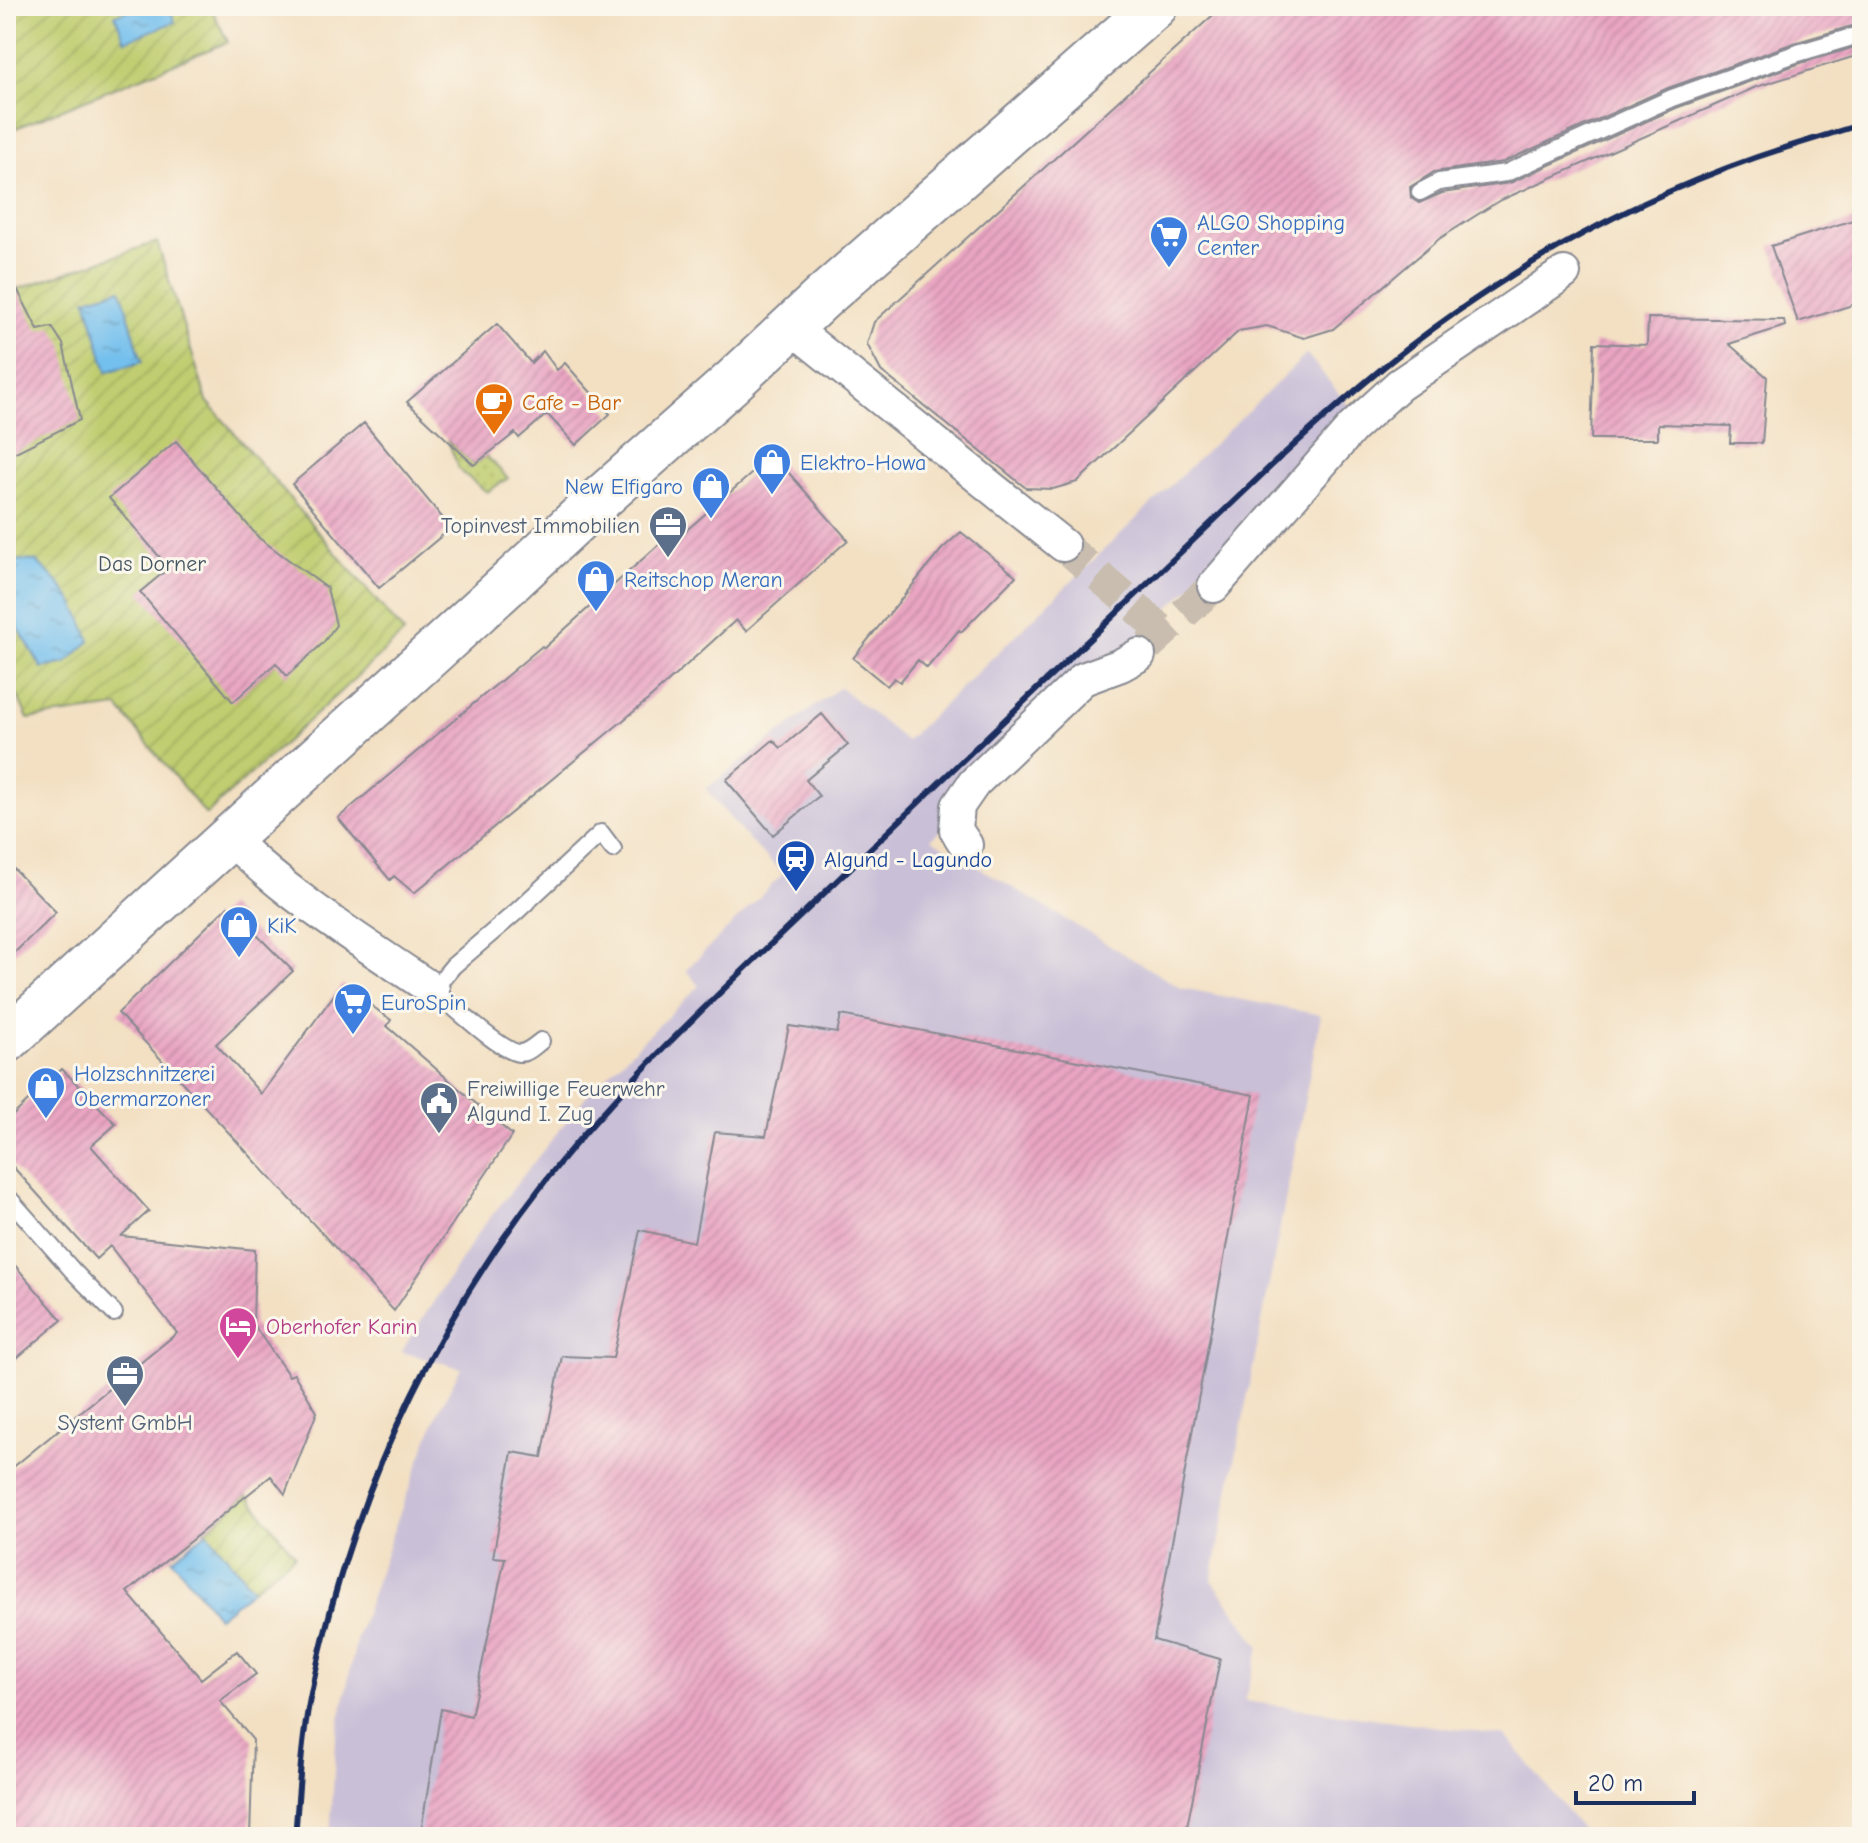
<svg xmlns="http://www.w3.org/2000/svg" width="1868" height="1843" viewBox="0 0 1868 1843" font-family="'Comic Neue',sans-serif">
<defs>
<pattern id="grass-dots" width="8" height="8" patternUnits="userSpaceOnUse" patternTransform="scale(2)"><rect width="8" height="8" fill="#c0cd6f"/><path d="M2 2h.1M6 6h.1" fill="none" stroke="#a4b063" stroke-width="1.8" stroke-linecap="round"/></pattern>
<pattern id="garden-furrows" width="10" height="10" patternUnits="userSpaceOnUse" patternTransform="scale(2)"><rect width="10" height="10" fill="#c0cd6f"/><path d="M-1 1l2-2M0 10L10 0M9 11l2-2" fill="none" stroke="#a4b063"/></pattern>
<pattern id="water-ripples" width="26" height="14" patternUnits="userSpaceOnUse" patternTransform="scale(2)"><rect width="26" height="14" fill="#73bfed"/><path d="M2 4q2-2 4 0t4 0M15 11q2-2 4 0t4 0" fill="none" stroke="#5e9cc3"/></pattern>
<pattern id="building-hatch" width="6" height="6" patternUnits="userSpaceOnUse" patternTransform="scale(2)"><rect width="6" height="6" fill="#e9a5c2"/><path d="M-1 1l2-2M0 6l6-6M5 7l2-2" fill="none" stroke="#c78ea9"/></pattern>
</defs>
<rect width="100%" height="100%" fill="#fbf7ec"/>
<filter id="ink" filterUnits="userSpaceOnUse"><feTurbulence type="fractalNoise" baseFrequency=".0125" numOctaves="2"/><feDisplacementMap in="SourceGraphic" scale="16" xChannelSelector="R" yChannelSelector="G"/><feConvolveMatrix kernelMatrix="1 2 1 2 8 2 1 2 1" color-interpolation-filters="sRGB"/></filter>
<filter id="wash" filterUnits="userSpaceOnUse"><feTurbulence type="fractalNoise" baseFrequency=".006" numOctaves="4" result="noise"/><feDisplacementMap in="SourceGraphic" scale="32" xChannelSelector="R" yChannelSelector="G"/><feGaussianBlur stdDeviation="1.8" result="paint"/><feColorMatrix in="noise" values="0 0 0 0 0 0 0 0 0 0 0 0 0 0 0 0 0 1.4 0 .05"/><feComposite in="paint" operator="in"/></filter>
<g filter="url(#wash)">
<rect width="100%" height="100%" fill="#f3e0c3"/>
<path fill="#c9bfd7" d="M 1307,354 L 1364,425 L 1145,630 L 931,839 L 1181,988 L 1321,1015 L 1212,1580 L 1260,1647 L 1244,1701 L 1506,1736 L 1588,1837 L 330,1837 L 336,1739 L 357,1637 L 395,1526 L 438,1412 L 461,1368 L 401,1352 L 478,1233 L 587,1095 L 699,986 L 686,970 L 783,874 L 745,836 L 706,789 L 840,687 L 906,741 Z"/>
<path fill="url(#grass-dots)" stroke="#6e7e66" stroke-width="2" d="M 448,440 L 474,465 L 486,456 L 508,478 L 487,492 L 459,470 Z"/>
<path fill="url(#garden-furrows)" stroke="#6e7e66" stroke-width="2" d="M 6,6 L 210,6 L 228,42 L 6,132 Z
M 157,242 L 207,401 L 404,633 L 206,815 L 118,707 L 28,719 L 6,670 L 6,293 Z
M 247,1495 L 295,1555 L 253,1589 L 205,1530 Z"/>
<path fill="url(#water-ripples)" stroke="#4777a6" stroke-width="2" d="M 139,6 L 169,6 L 175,22 L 125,41 L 115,15 Z
M 121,289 L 142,362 L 107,372 L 86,299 Z
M 11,560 L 36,561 C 67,589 76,601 90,641 L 66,663 L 42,668 L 6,607 L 6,563 Z
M 207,1532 L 253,1589 L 218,1617 L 172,1559 Z"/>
<g id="blocks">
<path fill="url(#building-hatch)" d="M 1223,6 L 1862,6 L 1862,23 L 1794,43 L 1668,88 L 1503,162 L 1434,172 L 1410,187 L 1411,198 L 1419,203 L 1442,193 L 1510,183 L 1676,108 L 1801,63 L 1862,45 L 1862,54 L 1756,87 L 1499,201 L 1439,239 L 1333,329 L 1304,338 L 1267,326 L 1239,331 L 1077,482 L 1053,489 L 1026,488 L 881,371 L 867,344 L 874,322 Z
M 1862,217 L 1862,302 L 1798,322 L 1771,246 Z
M 6,267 L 38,330 L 52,327 L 63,344 L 80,420 L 6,457 Z
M 1648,318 L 1784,320 L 1785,326 L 1729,344 L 1767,377 L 1762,443 L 1730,443 L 1731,426 L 1658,424 L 1658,439 L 1591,439 L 1594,343 L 1647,345 Z
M 497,324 L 531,363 L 543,351 L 557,370 L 565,363 L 610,414 L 576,445 L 547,414 L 519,438 L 515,433 L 474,465 L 407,402 Z
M 364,423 L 451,528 L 379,588 L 292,484 Z
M 176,441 L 259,538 L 327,588 L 336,625 L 323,643 L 287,676 L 276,663 L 233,702 L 140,592 L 169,568 L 109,498 Z
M 773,455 L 848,540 L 746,631 L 736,620 L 649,699 L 414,893 L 394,876 L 390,880 L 338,818 L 542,646 L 544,648 L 677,528 L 682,534 Z
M 961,532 L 1016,576 L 961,632 L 959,630 L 927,668 L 918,660 L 900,682 L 894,678 L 887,686 L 853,658 L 942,549 Z
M 822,714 L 848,745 L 806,780 L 819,796 L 773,835 L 726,780 L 773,740 L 781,748 Z
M 6,861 L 56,912 L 6,961 Z
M 228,906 L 293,971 L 216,1044 L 261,1094 L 342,984 L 391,1020 L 387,1026 L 512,1135 L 394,1311 L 118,1013 Z
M 841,1015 L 1254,1095 L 1154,1640 L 1220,1659 L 1185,1837 L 420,1837 L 441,1709 L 471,1716 L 505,1558 L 493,1557 L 512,1452 L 542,1457 L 562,1356 L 613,1358 L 640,1230 L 694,1242 L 715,1132 L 766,1136 L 789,1026 L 837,1033 Z
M 62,1069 L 116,1124 L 91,1146 L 149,1211 L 121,1236 L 255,1250 L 253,1324 L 289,1376 L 294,1374 L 317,1412 L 285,1494 L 271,1476 L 127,1592 L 201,1679 L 237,1651 L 256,1674 L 220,1701 L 253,1740 L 250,1837 L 6,1837 L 6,1473 L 177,1333 L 110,1246 L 96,1259 L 6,1159 L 6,1122 Z
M 6,1255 L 62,1320 L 6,1367 Z"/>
</g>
</g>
<g filter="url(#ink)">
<use href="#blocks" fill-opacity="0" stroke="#878890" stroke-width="2"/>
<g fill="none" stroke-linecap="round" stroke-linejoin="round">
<path stroke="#c8bdaf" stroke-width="32" stroke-dasharray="32 16" stroke-linecap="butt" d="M 1063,545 L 1164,632
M 1148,646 L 1214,586"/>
<defs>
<path id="service" d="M 1420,192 L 1439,182 L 1506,173 L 1672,98 L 1798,53 L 1862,34
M 541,1041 C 534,1046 528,1053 519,1053 C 501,1052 450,1003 433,990 L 453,966 L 516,912 L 601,833 L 613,849
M 6,1195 L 73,1271 L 114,1313"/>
<path id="minor" d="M 791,327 L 1063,545
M 1214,586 L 1352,428 L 1399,385 L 1564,273
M 230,838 C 289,898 364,943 433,990
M 966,845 L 956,830 L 958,806 L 974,783 L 1083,679 L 1121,665 L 1139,655"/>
<path id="secondary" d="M 6,1041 L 506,586 L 592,506 L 731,383 L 822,298 L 1155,6"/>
</defs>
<use href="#service" stroke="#878890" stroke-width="20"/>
<use href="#minor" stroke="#878890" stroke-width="36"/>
<use href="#secondary" stroke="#878890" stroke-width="48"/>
<use href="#service" stroke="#fff" stroke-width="16"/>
<use href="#minor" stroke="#fff" stroke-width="32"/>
<use href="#secondary" stroke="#fff" stroke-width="44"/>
<path stroke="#1b2f5e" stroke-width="6" d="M 295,1837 C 299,1791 301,1744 310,1698 C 348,1507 426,1334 546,1180 C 634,1068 742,973 844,874 C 986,737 1130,601 1272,465 C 1331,411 1390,358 1455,313 C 1547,248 1651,194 1757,157 C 1792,145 1827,135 1862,124"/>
</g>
</g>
<defs>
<symbol id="supermarket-pin" viewBox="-11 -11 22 30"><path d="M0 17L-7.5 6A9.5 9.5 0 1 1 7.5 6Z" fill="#3f7fe0" stroke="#fbf7ec"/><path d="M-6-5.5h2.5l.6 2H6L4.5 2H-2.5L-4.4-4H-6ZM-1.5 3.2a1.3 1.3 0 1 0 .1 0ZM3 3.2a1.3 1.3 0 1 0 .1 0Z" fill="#fff"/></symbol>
<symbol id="cafe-pin" viewBox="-11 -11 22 30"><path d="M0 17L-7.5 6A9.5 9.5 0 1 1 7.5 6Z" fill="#e8710a" stroke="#fbf7ec"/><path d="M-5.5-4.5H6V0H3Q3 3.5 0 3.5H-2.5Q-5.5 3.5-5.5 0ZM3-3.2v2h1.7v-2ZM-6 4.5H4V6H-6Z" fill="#fff"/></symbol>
<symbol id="shop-pin" viewBox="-11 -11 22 30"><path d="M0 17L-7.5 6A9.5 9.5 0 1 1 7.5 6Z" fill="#3f7fe0" stroke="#fbf7ec"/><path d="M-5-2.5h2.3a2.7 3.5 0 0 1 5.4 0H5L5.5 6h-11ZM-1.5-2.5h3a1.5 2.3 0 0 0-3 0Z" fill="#fff"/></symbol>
<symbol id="office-pin" viewBox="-11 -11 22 30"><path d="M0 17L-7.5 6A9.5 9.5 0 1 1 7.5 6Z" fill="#5c6f8a" stroke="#fbf7ec"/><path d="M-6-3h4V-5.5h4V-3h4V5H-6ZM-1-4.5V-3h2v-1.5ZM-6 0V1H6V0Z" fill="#fff"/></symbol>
<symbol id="station-pin" viewBox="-11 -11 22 30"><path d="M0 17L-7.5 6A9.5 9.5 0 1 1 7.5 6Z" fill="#1a4fb4" stroke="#fbf7ec"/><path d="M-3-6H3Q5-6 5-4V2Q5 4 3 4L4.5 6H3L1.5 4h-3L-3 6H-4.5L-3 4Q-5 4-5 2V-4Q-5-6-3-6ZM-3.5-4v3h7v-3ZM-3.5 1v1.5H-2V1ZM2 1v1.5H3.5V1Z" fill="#fff"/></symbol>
<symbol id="civic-pin" viewBox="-11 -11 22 30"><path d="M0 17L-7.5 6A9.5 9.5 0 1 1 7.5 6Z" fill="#5c6f8a" stroke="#fbf7ec"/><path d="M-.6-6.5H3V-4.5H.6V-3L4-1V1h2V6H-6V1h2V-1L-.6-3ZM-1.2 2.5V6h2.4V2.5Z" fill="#fff"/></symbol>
<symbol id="hotel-pin" viewBox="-11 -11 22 30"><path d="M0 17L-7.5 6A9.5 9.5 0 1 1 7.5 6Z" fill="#d1479c" stroke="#fbf7ec"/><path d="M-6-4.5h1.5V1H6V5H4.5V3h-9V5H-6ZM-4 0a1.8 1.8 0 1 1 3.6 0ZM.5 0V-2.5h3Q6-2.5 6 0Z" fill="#fff"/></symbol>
</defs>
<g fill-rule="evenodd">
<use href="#supermarket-pin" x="1147" y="213" width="44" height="60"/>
<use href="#cafe-pin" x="472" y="380" width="44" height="60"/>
<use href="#shop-pin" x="750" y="440" width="44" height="60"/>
<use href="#shop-pin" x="689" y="464" width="44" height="60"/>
<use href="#office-pin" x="646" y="503" width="44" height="60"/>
<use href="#shop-pin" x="574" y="557" width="44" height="60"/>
<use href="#station-pin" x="774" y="837" width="44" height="60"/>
<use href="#shop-pin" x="217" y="903" width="44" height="60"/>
<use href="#supermarket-pin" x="331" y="980" width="44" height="60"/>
<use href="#shop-pin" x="24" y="1064" width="44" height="60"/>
<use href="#civic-pin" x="417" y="1079" width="44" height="60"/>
<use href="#hotel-pin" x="216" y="1304" width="44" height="60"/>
<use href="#office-pin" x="103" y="1352" width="44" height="60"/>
</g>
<g text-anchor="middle" stroke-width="6" stroke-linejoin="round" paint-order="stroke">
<g font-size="22" fill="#366cbe" stroke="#fbf7ec" text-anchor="start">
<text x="1197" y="230">ALGO Shopping<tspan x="1197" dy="25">Center</tspan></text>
<text x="800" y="470">Elektro-Howa</text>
<text x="683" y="494" text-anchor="end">New Elfigaro</text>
<text x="624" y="587">Reitschop Meran</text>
<text x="267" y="933">KiK</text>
<text x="381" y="1010">EuroSpin</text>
<text x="74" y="1081">Holzschnitzerei<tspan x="74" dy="25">Obermarzoner</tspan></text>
</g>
<g font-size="22" fill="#c56008" stroke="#fbf7ec" text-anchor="start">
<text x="522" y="410">Cafe - Bar</text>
</g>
<g font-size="22" fill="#4e5e75" stroke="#fbf7ec" text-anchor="end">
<text x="640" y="533">Topinvest Immobilien</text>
<text x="467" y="1096" text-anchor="start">Freiwillige Feuerwehr<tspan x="467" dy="25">Algund I. Zug</tspan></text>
<text x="125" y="1430" text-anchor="middle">Systent GmbH</text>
</g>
<g font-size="22" fill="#445662" stroke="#fbf7ec">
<text x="152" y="571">Das Dorner</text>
</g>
<g font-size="22" fill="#164399" stroke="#fbf7ec" text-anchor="start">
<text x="824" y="867">Algund - Lagundo</text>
</g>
<g font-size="22" fill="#b23c85" stroke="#fbf7ec" text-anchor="start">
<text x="266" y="1334">Oberhofer Karin</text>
</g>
</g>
<rect width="1868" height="1843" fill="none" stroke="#fbf7ec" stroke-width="32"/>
<path d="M1576 1791v12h118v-12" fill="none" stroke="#1b2f5e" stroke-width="4"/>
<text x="1588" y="1791" font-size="24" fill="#1b2f5e" stroke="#fbf7ec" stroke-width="6" paint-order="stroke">20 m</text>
</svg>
